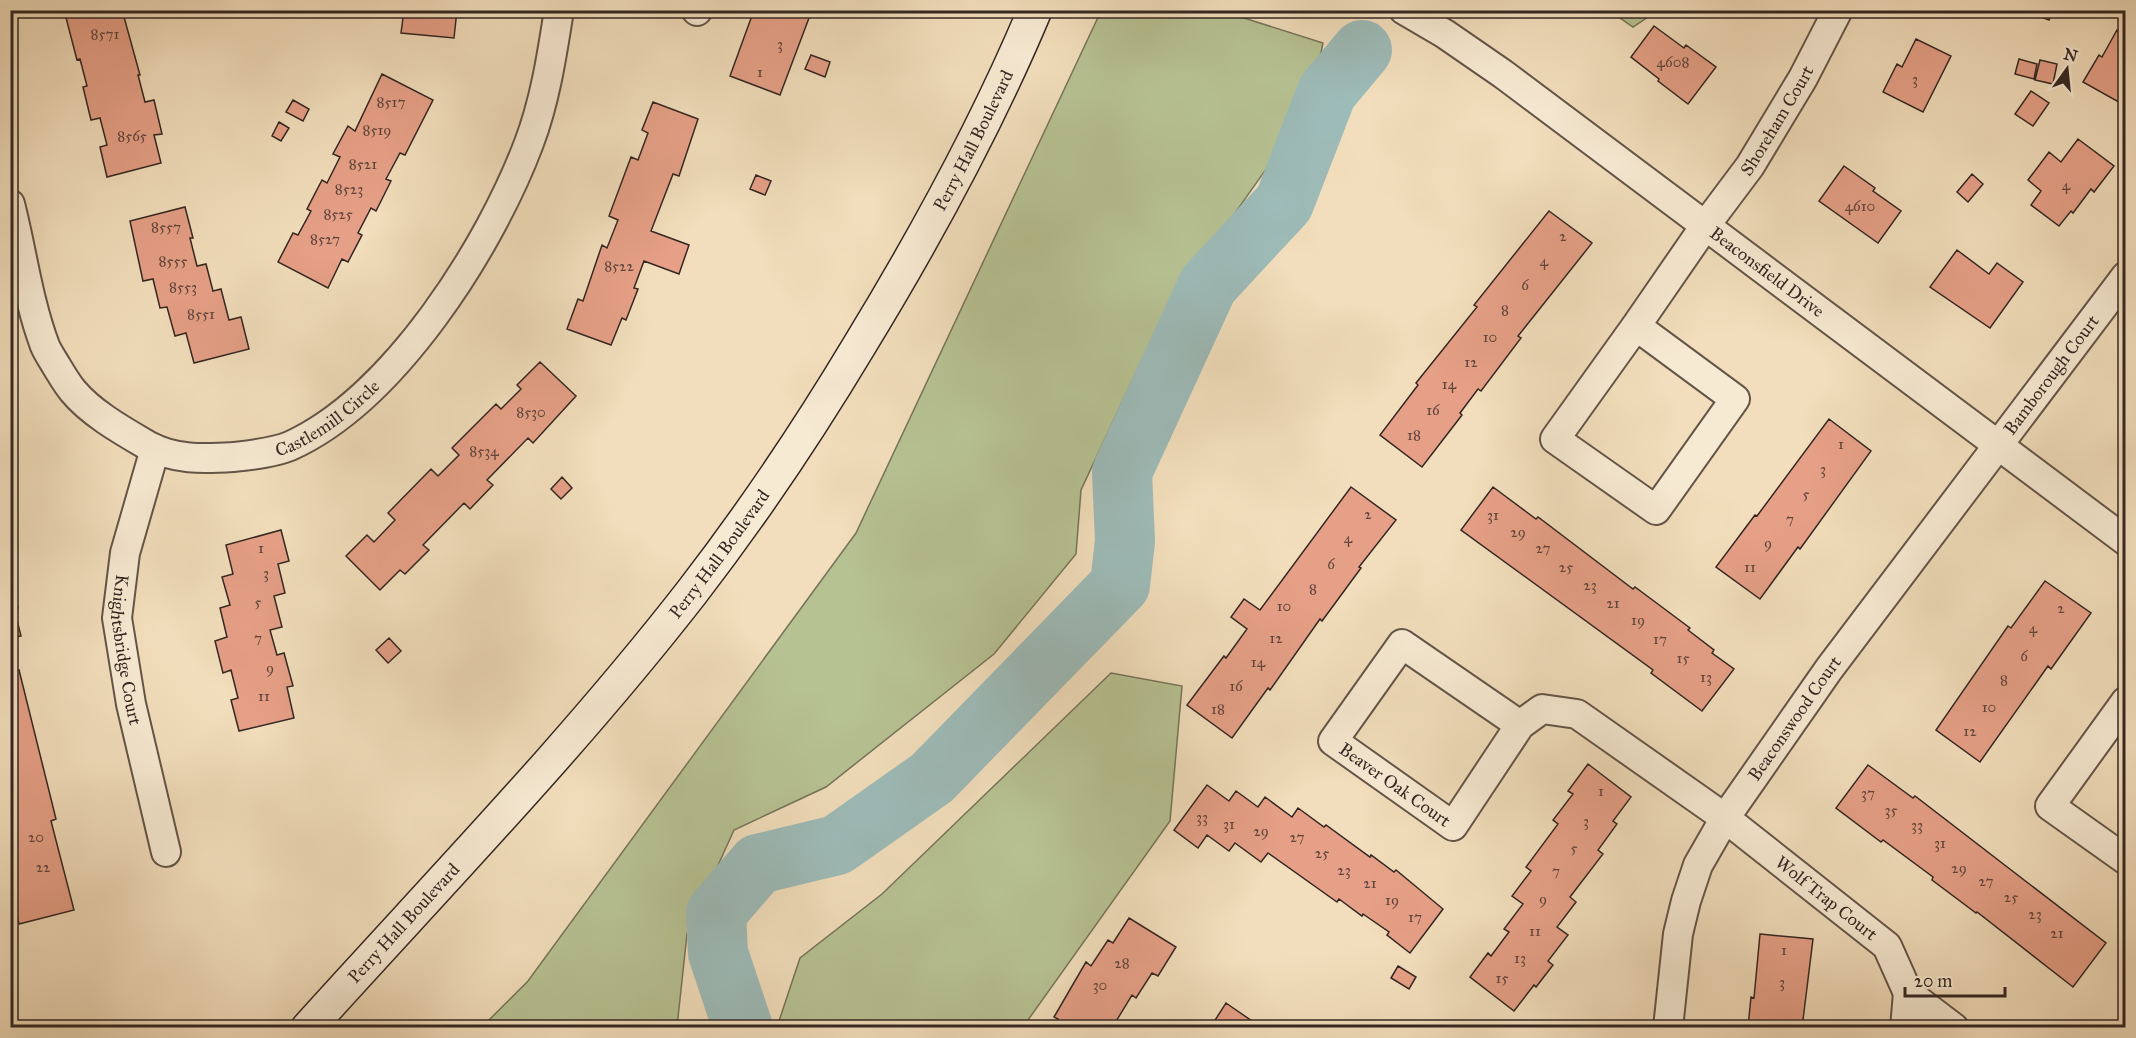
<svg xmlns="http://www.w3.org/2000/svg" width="2136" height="1038" viewBox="0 0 2136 1038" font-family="'IM FELL Great Primer',serif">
<rect width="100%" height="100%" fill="#f2debc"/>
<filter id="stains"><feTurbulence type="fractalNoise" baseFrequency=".00333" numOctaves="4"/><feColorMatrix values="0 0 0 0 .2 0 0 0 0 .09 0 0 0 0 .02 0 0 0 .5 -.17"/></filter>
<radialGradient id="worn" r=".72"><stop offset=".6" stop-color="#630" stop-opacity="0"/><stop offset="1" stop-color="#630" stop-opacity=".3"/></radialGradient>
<path fill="#b7c293" stroke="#76745b" stroke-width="1.5" d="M 1101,11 L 1222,11 L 1323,43 L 1310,107 L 1163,315 L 1081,490 L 1076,554 L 994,654 L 826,787 L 734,830 L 687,934 L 677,1027 L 482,1027 L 528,981 L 856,533 Z
M 1610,11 L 1657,11 L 1633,27 Z
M 1111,673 L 1182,686 L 1170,821 L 1023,1027 L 777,1027 L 800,958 L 882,894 Z"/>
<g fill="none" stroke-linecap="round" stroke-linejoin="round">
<path stroke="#9dbbb8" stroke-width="60" d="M 743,1028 L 718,953 L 716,913 L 758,864 L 837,845 L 932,778 L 1120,585 L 1125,541 L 1122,472 L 1208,285 L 1284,203 L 1327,92 L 1362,50"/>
</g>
<path fill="#e6a087" stroke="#342723" stroke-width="1.5" d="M 64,10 L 132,10 L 133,15 L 124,17 L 140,75 L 138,75 L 145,102 L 154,100 L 162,134 L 154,135 L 161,163 L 107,177 L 100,147 L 107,145 L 100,118 L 91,120 L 83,87 L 87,86 L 80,59 L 77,60 Z
M 404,10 L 457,10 L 454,38 L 401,33 Z
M 754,10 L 812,10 L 780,95 L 730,76 Z
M 2030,10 L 2053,10 L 2049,20 L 2030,13 Z
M 1654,26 L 1684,48 L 1686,45 L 1716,67 L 1688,104 L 1658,81 L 1659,79 L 1631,57 Z
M 2117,30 L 2126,35 L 2124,105 L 2083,82 L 2099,55 L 2102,57 Z
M 1916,39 L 1951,56 L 1923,112 L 1883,92 L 1897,64 L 1902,67 Z
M 811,55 L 830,62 L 825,77 L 805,69 Z
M 2019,59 L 2037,64 L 2034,79 L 2015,74 Z
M 2040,60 L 2057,64 L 2053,84 L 2035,80 Z
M 382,74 L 433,100 L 405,155 L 400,153 L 386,179 L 391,181 L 376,211 L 371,208 L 358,233 L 362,235 L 348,262 L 342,259 L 328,288 L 278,262 L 293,233 L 298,235 L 311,211 L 307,209 L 322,180 L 327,183 L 340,157 L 333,154 L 348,126 L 355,131 Z
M 2031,91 L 2049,103 L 2033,126 L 2015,114 Z
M 293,100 L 309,109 L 303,121 L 286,112 Z
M 653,102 L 698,119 L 679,176 L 673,174 L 651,231 L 689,245 L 679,274 L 644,261 L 634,288 L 638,289 L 626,320 L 622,318 L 611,345 L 567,329 L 578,299 L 583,301 L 602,245 L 607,248 L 618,220 L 609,216 L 631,157 L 638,160 L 648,133 L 642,130 Z
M 279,122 L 289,128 L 281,141 L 272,136 Z
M 2078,139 L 2114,166 L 2094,192 L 2091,189 L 2073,213 L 2071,211 L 2059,226 L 2031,205 L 2041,191 L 2028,180 L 2049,152 L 2061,162 Z
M 1844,166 L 1875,188 L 1873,191 L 1901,211 L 1878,243 L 1819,201 Z
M 1972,174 L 1983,184 L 1968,202 L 1957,192 Z
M 756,175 L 771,181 L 765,195 L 750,189 Z
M 185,207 L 193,238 L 190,238 L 197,266 L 206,264 L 213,291 L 221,289 L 229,320 L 241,317 L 249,349 L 194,363 L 186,333 L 175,336 L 167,307 L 160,308 L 153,279 L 143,281 L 130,221 Z
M 1549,211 L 1592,243 L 1518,336 L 1521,338 L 1481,391 L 1478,389 L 1460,413 L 1462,415 L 1422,467 L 1380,435 L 1418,385 L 1416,383 L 1477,307 L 1474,305 Z
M 1957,250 L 1989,274 L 1997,263 L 2023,282 L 1990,328 L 1930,287 Z
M 540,362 L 576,396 L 533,443 L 528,438 L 487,480 L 493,485 L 470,509 L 464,503 L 423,545 L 429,550 L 405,574 L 400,570 L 380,590 L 346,556 L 367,535 L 374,542 L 395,520 L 388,513 L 431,469 L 438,476 L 459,455 L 452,448 L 496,404 L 501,409 L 521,389 L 517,385 Z
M 1829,419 L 1871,451 L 1800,549 L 1798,547 L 1760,599 L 1716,567 L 1755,515 L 1757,516 Z
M 562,477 L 572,488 L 561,499 L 551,489 Z
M 1351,487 L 1396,520 L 1359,567 L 1361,568 L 1322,621 L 1320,619 L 1270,690 L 1268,688 L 1232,738 L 1187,705 L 1224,656 L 1226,658 L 1247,629 L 1231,617 L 1244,599 L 1260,610 Z
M 1493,487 L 1536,519 L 1538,517 L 1633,589 L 1635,587 L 1690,628 L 1688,630 L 1714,650 L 1712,653 L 1734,669 L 1702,711 L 1651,673 L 1653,670 L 1461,530 Z
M 10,526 L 16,544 L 10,545 Z
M 281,530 L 289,561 L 278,564 L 285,593 L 274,596 L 282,627 L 270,630 L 277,655 L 284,653 L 293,686 L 287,687 L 294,718 L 239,731 L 231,700 L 238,698 L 231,670 L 223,673 L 215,641 L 227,637 L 220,608 L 230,605 L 222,577 L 233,574 L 226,545 Z
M 10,579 L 18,608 L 14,609 L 21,636 L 10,638 Z
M 2045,581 L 2091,613 L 2051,669 L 2048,666 L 1980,762 L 1936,730 L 2008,626 L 2011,628 Z
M 389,638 L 401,651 L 388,663 L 376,650 Z
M 19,670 L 56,819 L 51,821 L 74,910 L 19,924 L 11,892 L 13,891 L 10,881 L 10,672 Z
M 1588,764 L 1631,797 L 1613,821 L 1617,824 L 1598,850 L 1603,854 L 1570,897 L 1576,902 L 1557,927 L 1568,935 L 1548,961 L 1553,965 L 1536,987 L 1534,985 L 1514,1011 L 1470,977 L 1488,953 L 1491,956 L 1509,932 L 1504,929 L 1523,904 L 1512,896 L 1531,871 L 1526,867 L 1558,824 L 1553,820 L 1573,794 L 1568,791 Z
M 1868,765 L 1913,798 L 1915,796 L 2106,943 L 2073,987 L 1977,912 L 1976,913 L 1932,880 L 1933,877 L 1883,840 L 1881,842 L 1836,808 Z
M 1207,785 L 1229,801 L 1236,791 L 1258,807 L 1265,797 L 1292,817 L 1298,808 L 1324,827 L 1326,825 L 1370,857 L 1371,855 L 1394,872 L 1396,870 L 1443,909 L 1410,953 L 1387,935 L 1389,932 L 1363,914 L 1362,916 L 1339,899 L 1337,902 L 1268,853 L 1261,862 L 1235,843 L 1229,851 L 1207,835 L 1198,848 L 1174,830 Z
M 1129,918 L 1176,947 L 1158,976 L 1152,973 L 1136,998 L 1132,995 L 1112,1028 L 1052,1028 L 1058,1019 L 1054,1017 L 1086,962 L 1091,966 L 1108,940 L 1113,943 Z
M 1760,934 L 1813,939 L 1802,1028 L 1748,1027 L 1751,997 L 1754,998 Z
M 1398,966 L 1416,977 L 1409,989 L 1391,978 Z
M 1226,1003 L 1252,1021 L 1249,1025 L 1253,1028 L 1210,1028 Z"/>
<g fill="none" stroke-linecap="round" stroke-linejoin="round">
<defs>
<g id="street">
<path d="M 696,10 L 697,11"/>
<path id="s1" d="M 1404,10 L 1445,34 L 1503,74 L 2126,541"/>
<path id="s2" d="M 10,204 C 22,251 28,301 45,346 C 48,353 53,360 57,367 C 62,375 67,384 73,391 C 91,413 123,431 147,445 C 174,460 203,459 233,457 C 251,455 273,453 290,446 C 394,399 490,247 529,143 C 545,101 552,55 559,10"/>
<path id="s3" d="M 1636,326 L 1735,399 L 1656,510 L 1555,439 L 1636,326 L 1705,226 L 1750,166 L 1803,78 L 1838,10"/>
<path id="s4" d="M 155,449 L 125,553 L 117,618 L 131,704 L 166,852"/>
<path d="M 2126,701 L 2050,806 L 2126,860"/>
<path id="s5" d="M 1520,725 L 1402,644 L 1333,741 L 1453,826 L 1520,725 L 1542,709 L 1577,714 L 1725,818 L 1887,946 L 1908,993 L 1954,1028"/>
<path id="s6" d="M 1668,1028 L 1678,934 L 1686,901 L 1698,865 L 1725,818 L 1829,669 L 2126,276"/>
<path d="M 1905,1028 L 1908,993"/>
</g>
<g id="secondary">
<path id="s7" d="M 308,1028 C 438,884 573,745 692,592 C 753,513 808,431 859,346 C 925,238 986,127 1035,10"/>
</g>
</defs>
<use href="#street" stroke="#645549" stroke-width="32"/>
<use href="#secondary" stroke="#342723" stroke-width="36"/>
<use href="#street" stroke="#f7ead3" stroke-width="28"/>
<use href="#secondary" stroke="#f7ead3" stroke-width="33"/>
</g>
<g text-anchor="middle" stroke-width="4.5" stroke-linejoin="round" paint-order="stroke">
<g font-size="15" fill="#60453c">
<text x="105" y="39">8571</text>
<text x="780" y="49">3</text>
<text x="1673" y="67">4608</text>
<text x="760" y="77">1</text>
<text x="1915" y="84">3</text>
<text x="391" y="107">8517</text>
<text x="377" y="135">8519</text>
<text x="132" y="141">8565</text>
<text x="363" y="169">8521</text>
<text x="2066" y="190">4</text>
<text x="349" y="194">8523</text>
<text x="1860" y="211">4610</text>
<text x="338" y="219">8525</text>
<text x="166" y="232">8557</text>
<text x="1563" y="241">2</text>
<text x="325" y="244">8527</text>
<text x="173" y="266">8555</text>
<text x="1544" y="266">4</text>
<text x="619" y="271">8522</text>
<text x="1525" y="290">6</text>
<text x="183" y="292">8553</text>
<text x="1505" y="315">8</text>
<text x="201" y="319">8551</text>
<text x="1490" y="342">10</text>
<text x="1471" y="367">12</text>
<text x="1449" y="389">14</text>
<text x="1433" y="415">16</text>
<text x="531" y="417">8530</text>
<text x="1414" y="440">18</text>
<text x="1841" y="449">1</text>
<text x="484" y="456">8534</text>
<text x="1823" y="474">3</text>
<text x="1806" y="499">5</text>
<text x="1368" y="519">2</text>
<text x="1493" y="520">31</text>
<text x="1790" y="524">7</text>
<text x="1518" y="537">29</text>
<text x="1348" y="543">4</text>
<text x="1768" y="548">9</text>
<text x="261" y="553">1</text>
<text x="1543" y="553">27</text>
<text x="1331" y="569">6</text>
<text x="1566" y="572">25</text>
<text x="1750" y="572">11</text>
<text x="266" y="578">3</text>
<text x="1590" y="590">23</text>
<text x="1313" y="594">8</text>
<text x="258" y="607">5</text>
<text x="1613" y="608">21</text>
<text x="1284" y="611">10</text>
<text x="2061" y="613">2</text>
<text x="1638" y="625">19</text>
<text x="2033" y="633">4</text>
<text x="258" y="643">7</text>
<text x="1276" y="643">12</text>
<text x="1660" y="644">17</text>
<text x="2024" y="661">6</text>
<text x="1683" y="663">15</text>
<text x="1258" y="667">14</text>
<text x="270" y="673">9</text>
<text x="1706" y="682">13</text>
<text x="2004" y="685">8</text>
<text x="1236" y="691">16</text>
<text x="264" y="701">11</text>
<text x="1989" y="712">10</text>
<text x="1218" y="714">18</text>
<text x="1970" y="736">12</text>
<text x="1601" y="796">1</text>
<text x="1868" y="798">37</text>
<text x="1891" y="815">35</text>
<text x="1202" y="822">33</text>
<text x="1586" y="826">3</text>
<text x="1229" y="829">31</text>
<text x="1917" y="830">33</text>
<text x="1261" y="836">29</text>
<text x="36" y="842">20</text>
<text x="1297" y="842">27</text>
<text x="1940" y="848">31</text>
<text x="1574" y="853">5</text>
<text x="1322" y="858">25</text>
<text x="43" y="872">22</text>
<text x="1959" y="873">29</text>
<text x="1344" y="875">23</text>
<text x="1556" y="876">7</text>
<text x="1986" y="886">27</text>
<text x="1370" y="888">21</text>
<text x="2011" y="902">25</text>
<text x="1543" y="904">9</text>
<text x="1392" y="905">19</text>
<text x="2035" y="919">23</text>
<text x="1415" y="922">17</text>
<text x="1535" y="936">11</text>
<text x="2057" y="938">21</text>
<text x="1784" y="955">1</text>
<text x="1520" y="963">13</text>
<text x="1122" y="968">28</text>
<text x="1502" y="983">15</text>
<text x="1782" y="987">3</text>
<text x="1100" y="990">30</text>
</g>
<g font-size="18" fill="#342723" stroke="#f7ead3">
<text dy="6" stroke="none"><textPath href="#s3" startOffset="771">Shoreham Court</textPath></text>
<text dy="6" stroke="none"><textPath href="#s7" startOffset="1114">Perry Hall Boulevard</textPath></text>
<text dy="6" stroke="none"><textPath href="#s1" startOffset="448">Beaconsfield Drive</textPath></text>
<text dy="6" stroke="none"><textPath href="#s6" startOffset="771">Bamborough Court</textPath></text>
<text dy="6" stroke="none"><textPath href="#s2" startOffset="484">Castlemill Circle</textPath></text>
<text dy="6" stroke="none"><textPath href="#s7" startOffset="628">Perry Hall Boulevard</textPath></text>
<text dy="6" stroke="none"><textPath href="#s4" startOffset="206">Knightsbridge Court</textPath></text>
<text dy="6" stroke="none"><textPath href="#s6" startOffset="342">Beaconswood Court</textPath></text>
<text dy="6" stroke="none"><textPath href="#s5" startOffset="338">Beaver Oak Court</textPath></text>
<text dy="6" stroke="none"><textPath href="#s5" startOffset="903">Wolf Trap Court</textPath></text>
<text dy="6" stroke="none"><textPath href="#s7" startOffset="142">Perry Hall Boulevard</textPath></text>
</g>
</g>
<rect width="2136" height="1038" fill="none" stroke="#f2debc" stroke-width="36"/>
<rect x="12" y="12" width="2112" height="1014" fill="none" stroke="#342723" stroke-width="3"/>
<rect x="18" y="18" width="2100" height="1002" fill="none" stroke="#342723" stroke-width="1.5"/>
<g transform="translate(2067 69) rotate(15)" stroke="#f7ead3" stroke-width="4.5" paint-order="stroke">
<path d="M0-4.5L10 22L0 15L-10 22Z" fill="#342723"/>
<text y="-9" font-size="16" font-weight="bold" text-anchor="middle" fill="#342723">N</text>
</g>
<path d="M1905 987v9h100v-9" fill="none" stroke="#342723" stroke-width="3"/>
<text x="1914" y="987" font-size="18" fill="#342723" stroke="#f7ead3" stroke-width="4.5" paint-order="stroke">20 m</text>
<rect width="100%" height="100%" filter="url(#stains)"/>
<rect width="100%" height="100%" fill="url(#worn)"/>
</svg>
